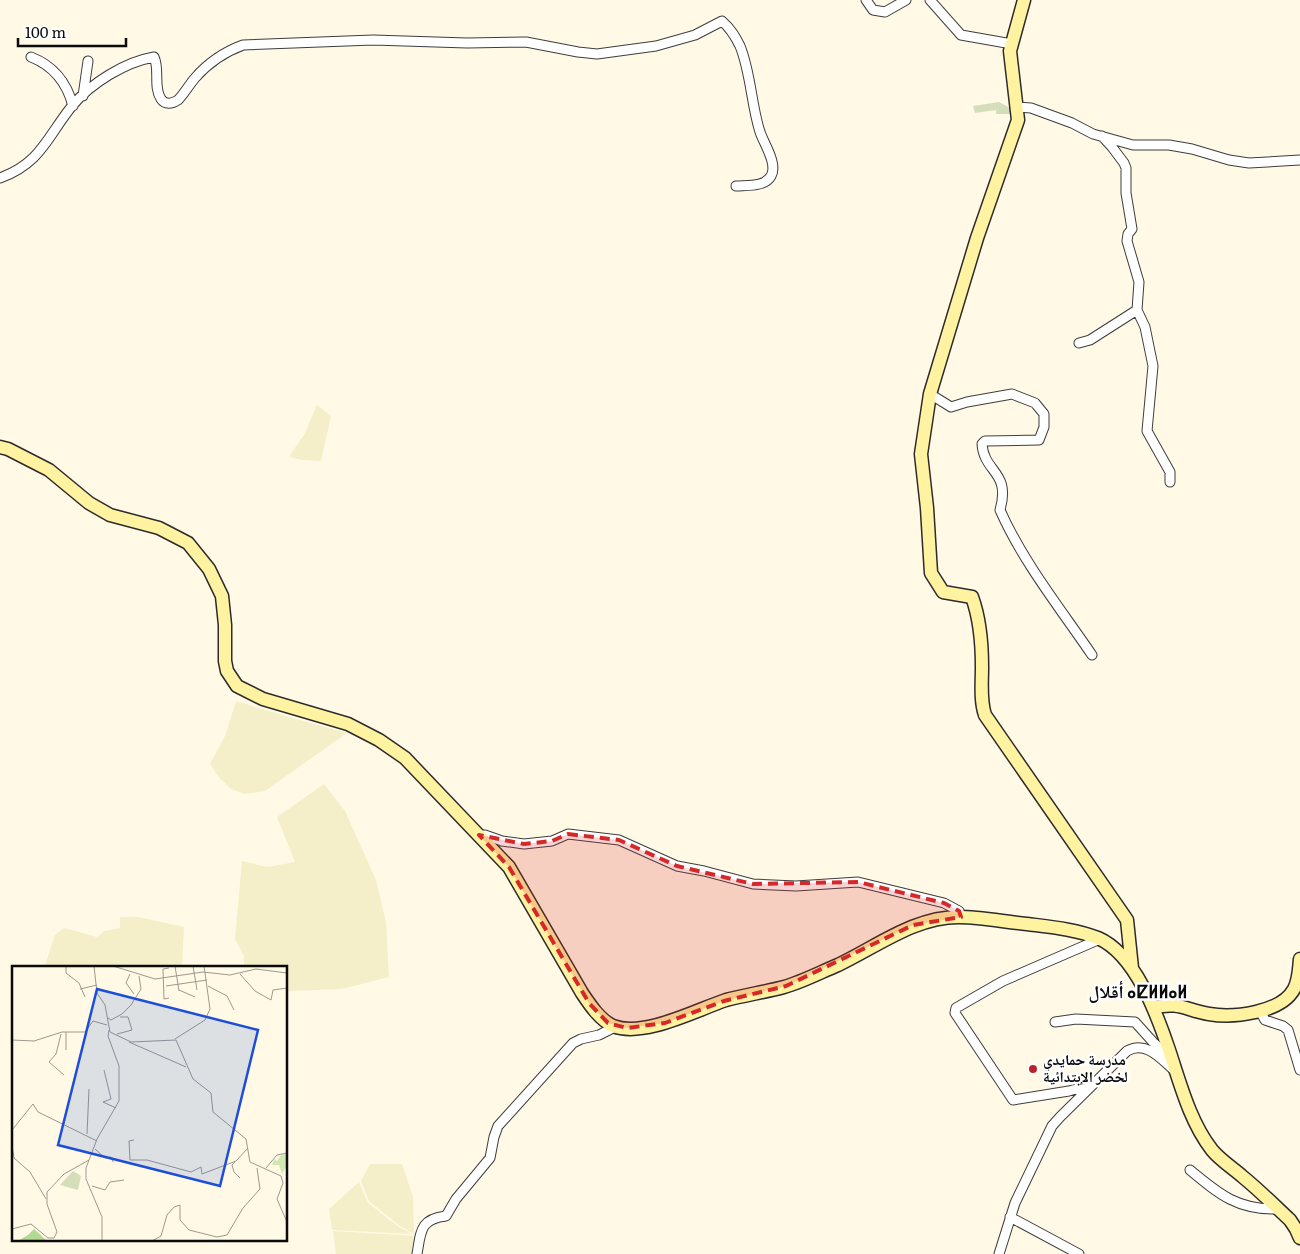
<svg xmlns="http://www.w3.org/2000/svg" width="1300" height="1254" viewBox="0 0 1300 1254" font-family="Literata,'Noto Naskh Arabic','Noto Sans Tifinagh',serif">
<rect width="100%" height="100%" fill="#fff9e6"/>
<path fill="#f4efc8" d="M 317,405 L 331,416 L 321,461 L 303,460 L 292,458 L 290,455 L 304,435 Z
M 236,701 L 289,717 L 347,733 L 265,791 L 245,794 L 231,789 L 218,776 L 210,764 L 225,736 Z
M 324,784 L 345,811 L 376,880 L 386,923 L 389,977 L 342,989 L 286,991 L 286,968 L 244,968 L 244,956 L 235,939 L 242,861 L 267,867 L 295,862 L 277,817 Z
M 120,917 L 138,917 L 184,927 L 182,964 L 177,968 L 44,968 L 55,935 L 64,928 L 97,937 L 104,931 L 120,928 Z
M 370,1164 L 402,1164 L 413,1197 L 414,1234 L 400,1226 L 369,1201 L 361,1181 Z
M 359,1182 L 368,1203 L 399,1227 L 412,1234 L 332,1230 L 329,1209 Z
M 333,1231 L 416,1236 L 415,1254 L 336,1254 Z"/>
<path fill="#d4deba" d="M 999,102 L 1012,109 L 1012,114 L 996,114 L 996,110 L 975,113 L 973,106 Z"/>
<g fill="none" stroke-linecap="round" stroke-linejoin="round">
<defs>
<path id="street" d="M 866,0 L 873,10 L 885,12 L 906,0
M 930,0 L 961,35 L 1012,44
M 31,57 C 54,66 67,83 73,106
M 83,96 L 88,61
M 1017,107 L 1031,108 L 1072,123 L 1093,134 L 1133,145 L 1169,145 L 1192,149 L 1229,160 L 1249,163 L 1300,160
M 1102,136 L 1112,147 L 1124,163 L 1126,168 L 1126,193 L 1132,229 L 1128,234 L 1127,241 L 1139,282 L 1137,310 L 1145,327 L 1153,366 L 1147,431 L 1170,472 L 1170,482
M 0,178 C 41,163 47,137 72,106 C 91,83 125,62 154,57 C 160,69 153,87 161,99 C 165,105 172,104 178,100 C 184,94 189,85 195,78 C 208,63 224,52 243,45 L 373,40 L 467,43 L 526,42 L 578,52 L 597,54 L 656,46 L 695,35 L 722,21 C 731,29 735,36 740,46 C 751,73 751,104 760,132 C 764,144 778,164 771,176 C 765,187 747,185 736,186
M 1079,343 L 1090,340 L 1137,310
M 930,394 L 951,407 L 967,402 L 1012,394 L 1035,403 L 1044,414 L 1044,427 L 1039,440 L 985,441 L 982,444 C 984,473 1011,471 1000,510 C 1023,562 1060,608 1092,655
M 479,835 L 485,835 L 502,841 L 524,844 L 552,841 L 568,834 L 619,840 L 677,866 L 704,871 L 753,884 L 796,886 L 858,882 L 944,903 L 959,911 L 961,917
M 1260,1011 L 1265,1020 L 1283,1026 L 1288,1030 L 1300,1070
M 1055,1022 L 1076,1019 L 1135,1022 L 1153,1042 L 1170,1057
M 1091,1086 L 1087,1086 L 1069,1091 L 1013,1100 L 955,1013 L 956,1008 L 1003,981 L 1100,939
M 1190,1170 C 1220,1195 1238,1210 1278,1209
M 1010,1217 L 1079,1254
M 417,1254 C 421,1231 420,1219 446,1216 L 456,1199 L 490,1158 L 494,1137 L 498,1126 L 573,1043 L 581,1039 L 599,1035 L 615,1027
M 999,1254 L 1015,1203 L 1052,1126 L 1060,1117 L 1127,1051 C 1146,1040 1161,1059 1175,1071"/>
<path id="secondary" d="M 1024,0 L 1010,51 L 1018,120 L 977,238 L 930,394 L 921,454 L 927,508 L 931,573 L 943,592 L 972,597 C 980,619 982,644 982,667 C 982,683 980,700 985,715 L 1127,920 L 1132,968
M 0,447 L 8,449 L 49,470 L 89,503 L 110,515 L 159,528 L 188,543 L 209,569 L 222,596 L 225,625 L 225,661 L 227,671 L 237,686 L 263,699 L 348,724 L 379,740 L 405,758 L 509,867 L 582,993 C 590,1005 600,1020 613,1026 C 644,1038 696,1010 726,1000 C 745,995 765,992 784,987 C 802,982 821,972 838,965 C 878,946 914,917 959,917 C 981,917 1005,922 1027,924 C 1051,927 1075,929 1098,938 C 1135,954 1157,1014 1169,1050 C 1180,1083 1190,1122 1212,1150 C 1220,1160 1233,1168 1243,1177 C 1259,1190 1274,1205 1290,1220 L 1296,1229 L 1300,1238
M 1153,1008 C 1179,1001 1185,1010 1209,1014 C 1233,1018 1281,1013 1294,989 C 1299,980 1299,969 1300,959"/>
</defs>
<use href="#street" stroke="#3d3d3d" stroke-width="11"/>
<use href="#secondary" stroke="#2c2c2c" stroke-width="15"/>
<use href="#street" stroke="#fff" stroke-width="9"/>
<use href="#secondary" stroke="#fff2a1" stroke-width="12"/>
</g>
<path fill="#d62828" fill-opacity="0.2" stroke="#d62828" stroke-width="4" stroke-dasharray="10 6" stroke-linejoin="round" d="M 568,834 L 619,840 L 677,866 L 753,884 L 858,882 L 944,903 L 959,911 L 961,917 L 913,925 L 786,986 L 724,1001 L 665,1023 L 627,1028 L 608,1023 L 589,1003 L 509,867 L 479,835 L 524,844 L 552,841 Z"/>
<circle fill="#b8232e" stroke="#fff" stroke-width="2" cx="1033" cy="1069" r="5"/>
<g text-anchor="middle" stroke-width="5" stroke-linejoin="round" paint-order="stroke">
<g font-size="15" font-weight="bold" fill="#0a0a0a" stroke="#fff" text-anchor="start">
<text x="1043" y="1065">مدرسة حمايدي<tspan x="1043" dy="17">لخضر الإبتدائية</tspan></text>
</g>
<g font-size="18" font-weight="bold" fill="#0a0a0a" stroke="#fff">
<text x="1138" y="998">أقلال ⴰⵇⵍⵍⴰⵍ</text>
</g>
</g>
<g transform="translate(12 966)">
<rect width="275" height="275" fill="#fff9e6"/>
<path d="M 275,188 L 275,199 L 270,208 L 267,199 L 260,199 L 262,193 L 265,195 L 269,189 Z" fill="#cfe8b2"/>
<path d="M 22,263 L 35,275 L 6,275 L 16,269 Z" fill="#b3d891"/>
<path d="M 61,205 L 69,210 L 66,224 L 48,219 Z" fill="#d4deba"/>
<path fill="none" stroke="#9d998e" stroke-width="1" d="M 54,0 L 54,7 L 67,17 L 73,31M 82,0 L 85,27 L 93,39 L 98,66 L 119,76 L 164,74 L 181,113 L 199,127 L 201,146 L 234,173 L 238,196 L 269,210 L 271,217 L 265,233 L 275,256M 101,0 L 143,13 L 191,6 L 218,9 L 244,3 L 275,7M 163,0 L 167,25M 181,0 L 185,24M 157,2 L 151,3 L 152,33 L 157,32M 118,8 L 114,17 L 122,28M 228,8 L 243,25 L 259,34 L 261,24 L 275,22M 154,20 L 195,14M 196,20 L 215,30 L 222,44M 68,23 L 85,19M 167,24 L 183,31M 96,52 L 99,54 L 110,48 L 119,39 L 129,23 L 127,10M 49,68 L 44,88 L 37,96 L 52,109M 105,68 L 120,64 L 116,51 L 108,51M 163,73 L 193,54 L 198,43 L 192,0M 0,74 L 22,75 L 50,66 L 73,66 L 81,55 L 95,59M 117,76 L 174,101M 54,84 L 54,66M 92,104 L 99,133 L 91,136 L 104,142M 0,164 L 21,138 L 26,146 L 85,175M 75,168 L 77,123M 122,174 L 117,175 L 118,194 L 135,194 L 179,206 L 189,201 L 190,208 L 224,195 L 236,182M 0,180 L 2,192 L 18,206 L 34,233M 83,183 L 93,192 L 99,191 L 101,196M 223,196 L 220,199 L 222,206 L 228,212M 254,202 L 265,189 L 275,187M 80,220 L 93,224 L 98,216 L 112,214M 0,263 L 19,258 L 36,272 L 42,272 L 45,266 L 35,238 L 35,226 L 52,208 L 77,194M 90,275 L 90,251 L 74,213 L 74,202 L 85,173 L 107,135 L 107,100 L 96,70 L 97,64M 140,275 L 149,270 L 155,249 L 162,241 L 168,239 L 168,254 L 177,264 L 205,271 L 215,269 L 231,242 L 248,223 L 245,202"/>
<path fill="#1d4ed8" fill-opacity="0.15" stroke="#1d4ed8" stroke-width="2.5" d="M 85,23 L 246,64 L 208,220 L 46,179 Z"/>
<rect width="275" height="275" fill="none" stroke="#0a0a0a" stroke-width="2.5"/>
</g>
<path d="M18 38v8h108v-8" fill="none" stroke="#0a0a0a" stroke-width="2.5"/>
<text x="25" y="38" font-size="15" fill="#0a0a0a" stroke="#ffffff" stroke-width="4" paint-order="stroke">100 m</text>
</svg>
